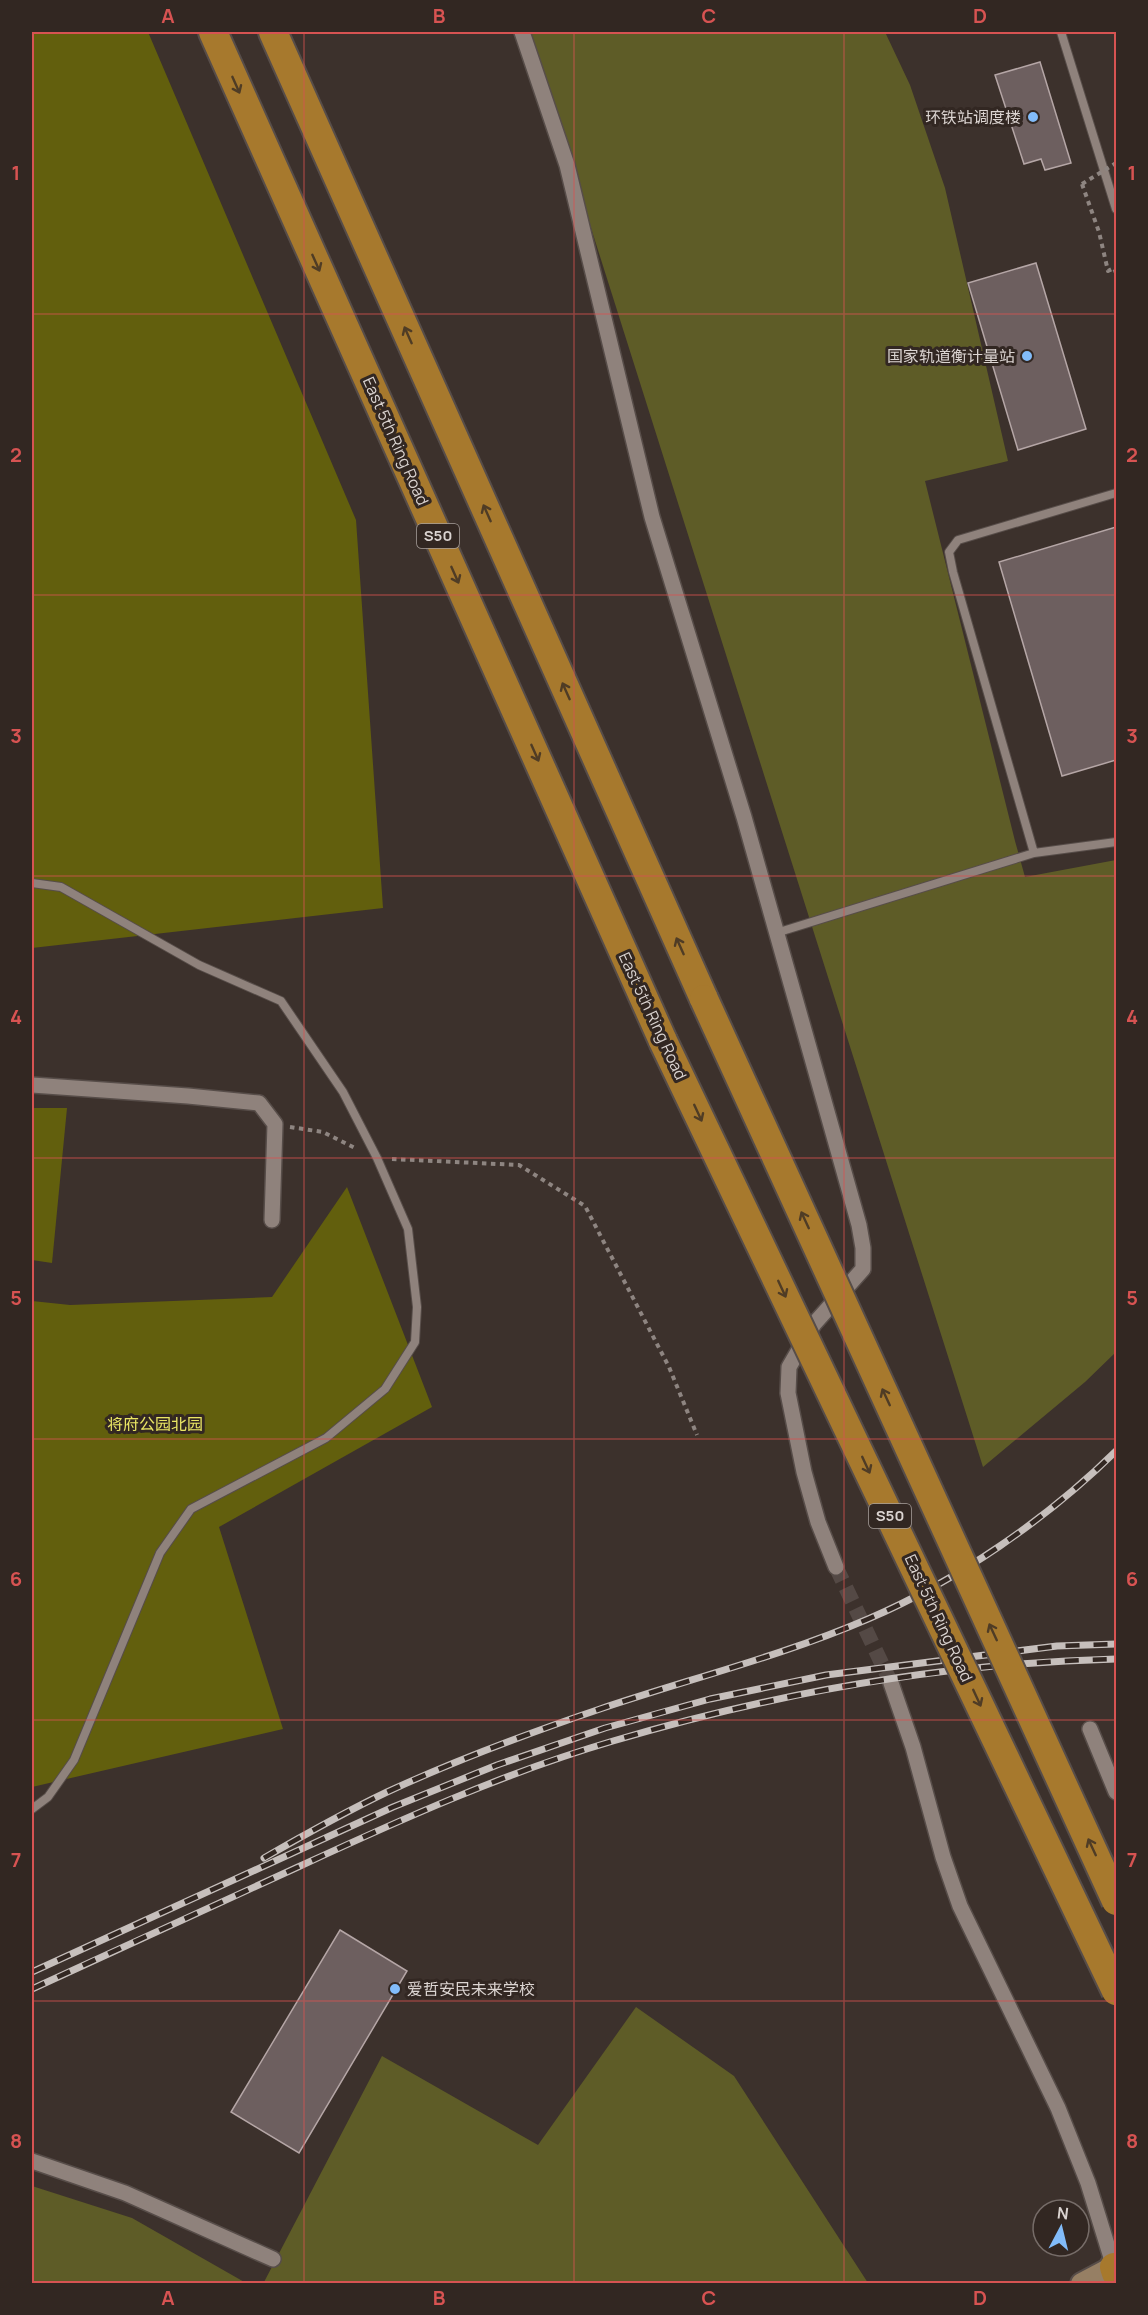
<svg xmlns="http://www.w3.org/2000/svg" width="1148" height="2315" viewBox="0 0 1148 2315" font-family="Manrope,'Noto Sans SC',sans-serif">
<rect width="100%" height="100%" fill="#3c312c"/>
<path fill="#5e5c27" d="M 529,32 L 885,32 L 910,85 L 945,188 L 1008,461 L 925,481 L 1015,841 L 1025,877 L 1116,860 L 1116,1352 L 1085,1382 L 983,1467 Z
M 636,2007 L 734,2076 L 868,2283 L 263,2284 L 382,2056 L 538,2145 Z
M 32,2186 L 132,2218 L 246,2283 L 32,2283 Z"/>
<path fill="#625f0d" d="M 32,32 L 148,32 L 356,520 L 383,908 L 32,948 Z
M 32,1108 L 67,1108 L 52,1263 L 32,1260 Z
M 347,1187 L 432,1407 L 219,1527 L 283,1729 L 32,1787 L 32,1301 L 70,1305 L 272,1297 Z"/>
<path fill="#6d5f5f" stroke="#b5a6a6" stroke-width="1.5" d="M 1040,62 L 1071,163 L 1045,170 L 1041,159 L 1024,164 L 995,75 Z
M 1036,263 L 1086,429 L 1018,450 L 968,283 Z
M 1116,527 L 1116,760 L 1062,776 L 999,562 Z
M 340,1930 L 407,1971 L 299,2153 L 231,2112 Z"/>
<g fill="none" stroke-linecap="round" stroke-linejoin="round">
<path stroke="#544945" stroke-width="15" stroke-dasharray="15 8" stroke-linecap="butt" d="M 836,1567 L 891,1683"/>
<defs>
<path id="service" d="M 1061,32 L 1116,209
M 1034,853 L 953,572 L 949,552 L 958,540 L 1116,493
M 32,883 L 61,887 L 199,965 L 281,1001 L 343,1092 L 377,1158 L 408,1229 L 417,1307 L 415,1342 L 385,1389 L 326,1438 L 191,1509 L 160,1553 L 74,1760 L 48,1797 L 32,1809
M 776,933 L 1034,853 L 1116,842"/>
<path id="minor" d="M 522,32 L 567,165 L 652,517 L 744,817 L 859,1225 L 863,1248 L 863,1269 L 814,1324 L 789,1367 L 788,1393 L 804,1472 L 818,1522 L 836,1567
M 32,1085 L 188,1096 L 259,1103 L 275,1124 L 272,1220
M 891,1683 L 913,1747 L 943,1857 L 960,1906 L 1058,2108 L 1088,2183 L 1114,2267
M 1090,1729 L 1116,1792
M 32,2161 L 125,2193 L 273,2259"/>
<path id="secondary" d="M 1082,2284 L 1116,2266"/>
<path id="motorway" d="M 213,32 L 663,1041
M 273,32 L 704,999
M 1114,2267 L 1116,2273"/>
</defs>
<use href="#service" stroke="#574d49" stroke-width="10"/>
<use href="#minor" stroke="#574d49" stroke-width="18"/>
<use href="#secondary" stroke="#574d49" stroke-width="26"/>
<use href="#motorway" stroke="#574d49" stroke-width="32"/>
<path stroke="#8e8581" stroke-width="4" stroke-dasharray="4.5 4.5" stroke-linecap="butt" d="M 1082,184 L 1099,232 L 1108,271 L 1114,268 L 1116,273
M 290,1127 L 323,1132 L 357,1149
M 392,1159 L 519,1165 L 585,1206 L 669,1367 L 697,1435"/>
<use href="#service" stroke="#8f827c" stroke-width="8"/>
<use href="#minor" stroke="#8f827c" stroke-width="15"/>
<use href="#secondary" stroke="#967f64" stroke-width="22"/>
<use href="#motorway" stroke="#a7792d" stroke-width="28"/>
<defs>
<path id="rail" d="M 264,1858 C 304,1835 345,1812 387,1792 C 454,1761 529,1733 600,1709 C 689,1679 782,1656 868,1619 C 957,1581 1047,1519 1116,1451
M 32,1972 L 393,1807 L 497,1765 L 605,1728 L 710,1699 L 826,1675 L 1057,1646 L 1116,1644
M 32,1989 C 120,1948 209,1908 298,1867 C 400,1820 504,1773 613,1741 C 775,1693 947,1663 1116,1659"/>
</defs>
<use href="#rail" stroke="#c6bfbc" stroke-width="7"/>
<use href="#rail" stroke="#322722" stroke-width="4.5" stroke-dasharray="14" stroke-linecap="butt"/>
<defs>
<path id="motorway-bridge" d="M 704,999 L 1116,1901
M 663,1041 L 1116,1991"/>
</defs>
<use href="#motorway-bridge" stroke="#574d49" stroke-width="32" stroke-linecap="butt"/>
<path stroke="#8e8581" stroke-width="4" stroke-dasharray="4.5 4.5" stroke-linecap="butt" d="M 1082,184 L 1116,163"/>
<use href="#motorway-bridge" stroke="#a7792d" stroke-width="28"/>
</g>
<defs><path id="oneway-shaft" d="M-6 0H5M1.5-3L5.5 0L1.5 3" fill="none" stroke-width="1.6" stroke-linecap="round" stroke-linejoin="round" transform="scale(1.5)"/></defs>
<g stroke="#4f3c25">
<use href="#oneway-shaft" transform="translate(236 85) rotate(66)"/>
<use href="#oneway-shaft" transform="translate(316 263) rotate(66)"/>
<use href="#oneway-shaft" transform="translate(408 335) rotate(-114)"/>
<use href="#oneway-shaft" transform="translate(487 513) rotate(-114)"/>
<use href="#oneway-shaft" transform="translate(455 575) rotate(66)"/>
<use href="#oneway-shaft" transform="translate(566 691) rotate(-114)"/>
<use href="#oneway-shaft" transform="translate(535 753) rotate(66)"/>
<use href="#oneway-shaft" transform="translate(680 946) rotate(-114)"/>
<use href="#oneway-shaft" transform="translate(698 1113) rotate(65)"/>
<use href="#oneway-shaft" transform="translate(805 1220) rotate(-115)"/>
<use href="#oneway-shaft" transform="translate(782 1289) rotate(65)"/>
<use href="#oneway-shaft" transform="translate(886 1397) rotate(-115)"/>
<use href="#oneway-shaft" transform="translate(866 1465) rotate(65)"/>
<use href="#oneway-shaft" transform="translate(993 1632) rotate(-115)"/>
<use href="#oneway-shaft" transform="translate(977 1698) rotate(65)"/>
<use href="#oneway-shaft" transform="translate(1092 1847) rotate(-115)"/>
</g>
<path fill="none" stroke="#d75352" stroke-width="1.5" stroke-opacity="0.55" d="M 304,32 L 304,2284M 574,32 L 574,2284M 844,32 L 844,2284M 32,314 L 1116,314M 32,595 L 1116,595M 32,876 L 1116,876M 32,1158 L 1116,1158M 32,1439 L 1116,1439M 32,1720 L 1116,1720M 32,2001 L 1116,2001"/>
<g fill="#82bcfa" stroke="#322722" stroke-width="2">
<circle cx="1033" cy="117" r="6"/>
<circle cx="1027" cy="356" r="6"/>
<circle cx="395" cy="1989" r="6"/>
</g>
<g text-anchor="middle" stroke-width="6" stroke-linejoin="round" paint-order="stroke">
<g fill="#322722" stroke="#a8a09c" stroke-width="1.5">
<rect x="417" y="524" width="42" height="24" rx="4.5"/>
<rect x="869" y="1504" width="42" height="24" rx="4.5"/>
</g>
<g font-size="15" font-weight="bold" fill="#dbd4d1">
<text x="438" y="541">S50</text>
<text x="890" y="1521">S50</text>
</g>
<g font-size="16" fill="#dbd4d1" stroke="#322722" text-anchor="end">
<text x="1021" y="123">环铁站调度楼</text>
<text x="1015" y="362">国家轨道衡计量站</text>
<text x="407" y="1995" text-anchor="start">爱哲安民未来学校</text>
</g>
<g font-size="16" fill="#dbd4d1" stroke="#322722">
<text transform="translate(396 441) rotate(66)" y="6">East 5th Ring Road</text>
<text transform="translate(653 1016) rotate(65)" y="6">East 5th Ring Road</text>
<text transform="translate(939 1618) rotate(65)" y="6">East 5th Ring Road</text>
</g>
<g font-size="16" fill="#eae664" stroke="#322722">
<text x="155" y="1430">将府公园北园</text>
</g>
</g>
<rect width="1148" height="2315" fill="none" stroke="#322722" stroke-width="66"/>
<g transform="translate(1061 2228) rotate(7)"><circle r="28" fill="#322722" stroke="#766c68" stroke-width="1.5"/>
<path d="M0-4.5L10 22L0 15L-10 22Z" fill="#82bcfa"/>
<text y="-9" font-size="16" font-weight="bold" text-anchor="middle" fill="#dbd4d1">N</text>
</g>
<rect x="33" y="33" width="1082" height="2249" fill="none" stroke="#d75352" stroke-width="2"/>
<g font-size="20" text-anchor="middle" font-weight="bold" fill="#d75352">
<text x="168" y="23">A</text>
<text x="439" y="23">B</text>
<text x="709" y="23">C</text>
<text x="980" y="23">D</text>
<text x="16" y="180">1</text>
<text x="1132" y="180">1</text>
<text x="16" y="462">2</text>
<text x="1132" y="462">2</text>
<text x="16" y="743">3</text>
<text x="1132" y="743">3</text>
<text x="16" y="1024">4</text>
<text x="1132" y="1024">4</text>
<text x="16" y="1305">5</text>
<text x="1132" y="1305">5</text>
<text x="16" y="1586">6</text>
<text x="1132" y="1586">6</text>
<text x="16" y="1867">7</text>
<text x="1132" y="1867">7</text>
<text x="16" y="2148">8</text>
<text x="1132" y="2148">8</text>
<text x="168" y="2305">A</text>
<text x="439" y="2305">B</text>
<text x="709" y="2305">C</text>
<text x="980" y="2305">D</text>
</g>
</svg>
